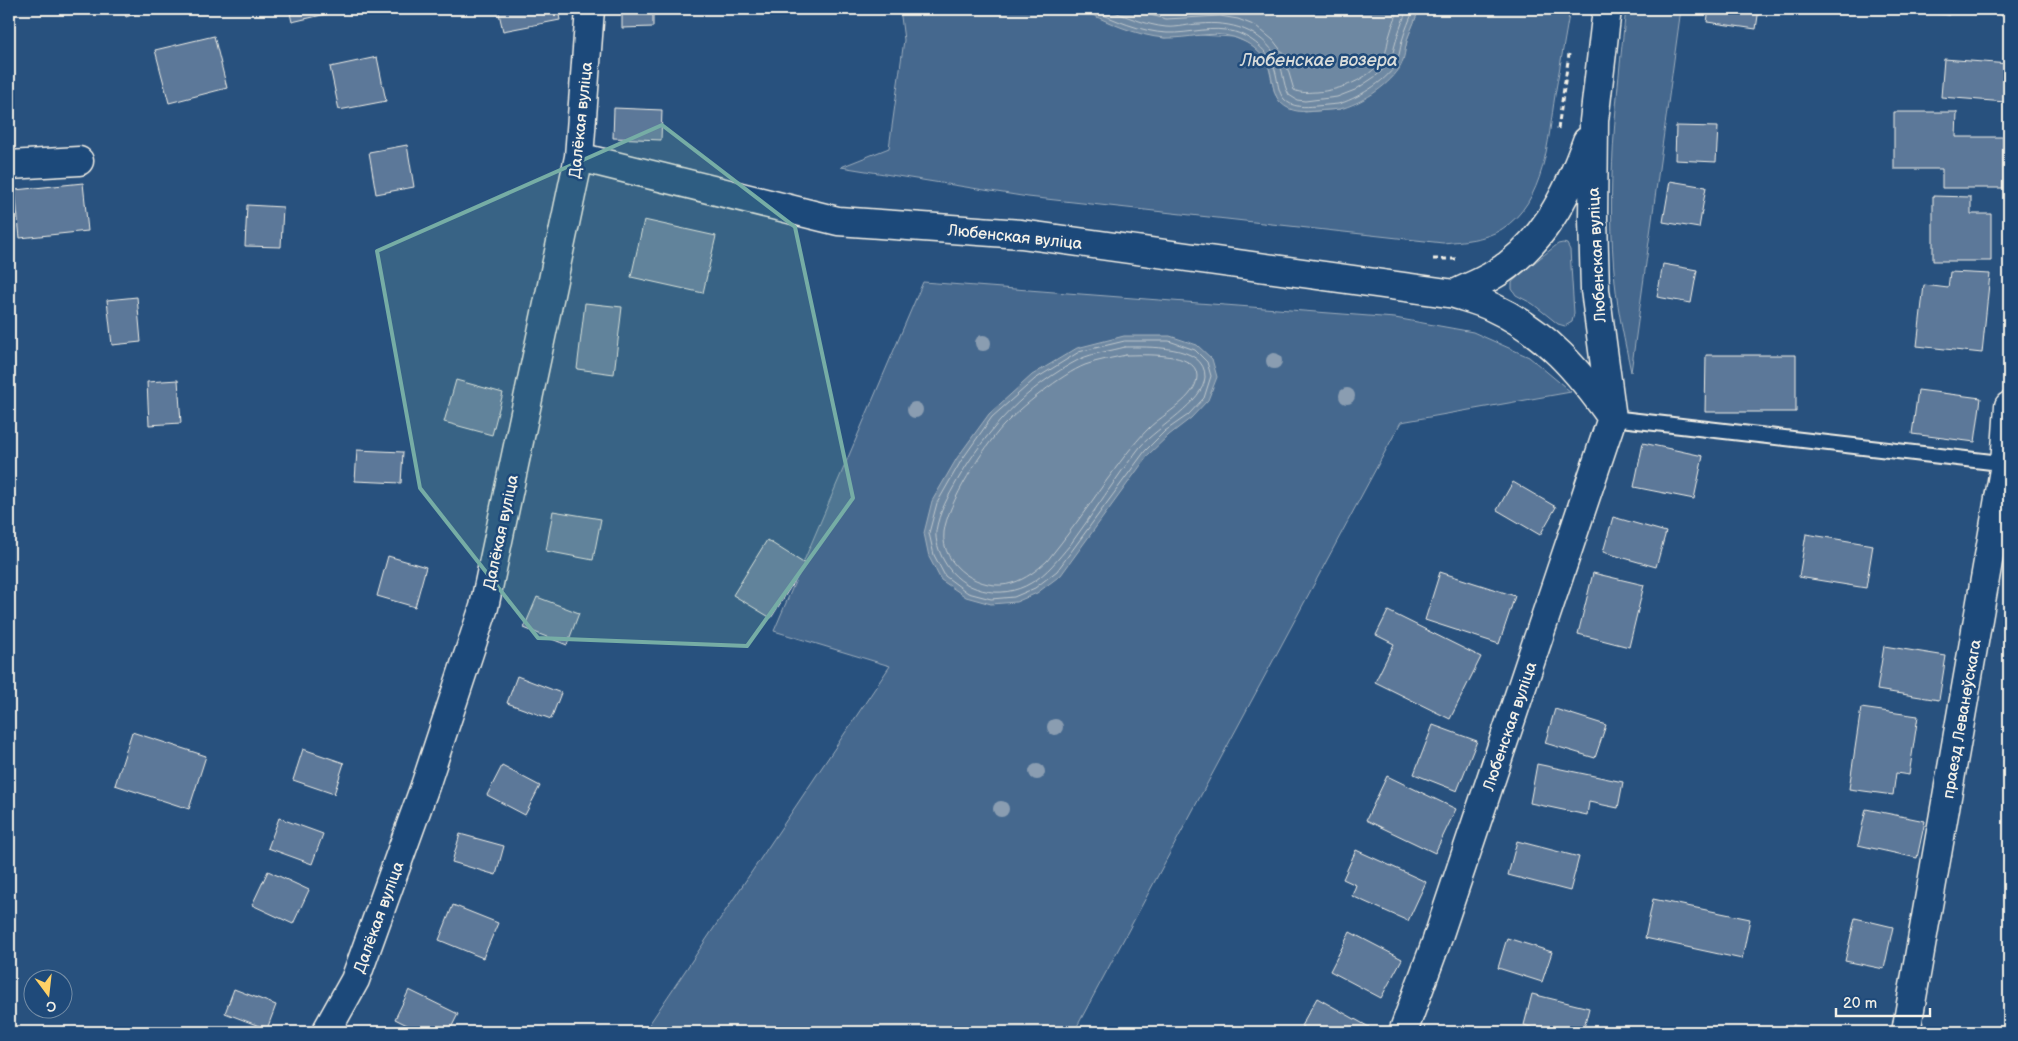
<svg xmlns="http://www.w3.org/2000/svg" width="2018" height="1041" viewBox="0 0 2018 1041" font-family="'Balsamiq Sans',sans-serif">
<rect width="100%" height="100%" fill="#28517e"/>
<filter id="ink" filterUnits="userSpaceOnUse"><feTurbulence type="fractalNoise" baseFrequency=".02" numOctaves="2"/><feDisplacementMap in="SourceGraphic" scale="10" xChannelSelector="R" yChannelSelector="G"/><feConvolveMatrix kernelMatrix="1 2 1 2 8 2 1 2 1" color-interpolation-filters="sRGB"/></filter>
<g filter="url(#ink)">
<path fill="#45688e" stroke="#9cacbb" d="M 900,9 L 1080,9 L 1121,26 L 1164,38 L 1200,35 L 1233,37 L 1248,43 L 1260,53 L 1268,64 L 1275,94 L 1280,102 L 1305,112 L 1340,109 L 1383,85 L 1392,77 L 1402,62 L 1408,37 L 1419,9 L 1570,9 C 1565,38 1560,66 1555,95 C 1548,140 1545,202 1502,229 C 1485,240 1462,241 1443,243 L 1028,197 L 841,167 L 889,148 L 904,40 Z
M 1626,9 L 1681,9 L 1631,372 C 1625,342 1618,313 1615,282 C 1606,191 1616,99 1626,9 Z
M 1563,243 L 1567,244 L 1570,250 L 1574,313 L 1572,322 L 1565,326 L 1558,324 L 1533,304 L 1516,295 L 1512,289 L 1512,283 C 1514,278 1550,250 1558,244 Z
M 923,282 L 1395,318 L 1473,332 L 1529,357 L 1571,392 L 1401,422 L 1074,1032 L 644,1032 L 890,666 L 774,631 Z"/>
<path fill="#6e88a2" stroke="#a4b2be" d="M 1080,9 L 1419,9 C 1416,18 1412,27 1408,37 C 1405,47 1405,60 1399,69 C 1387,87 1360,104 1340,109 C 1332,110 1324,110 1317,111 C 1304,112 1291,113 1281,103 C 1274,96 1273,85 1271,75 C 1268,57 1251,42 1233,37 C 1211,30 1188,39 1165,38 C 1136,36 1105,21 1080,9 Z
M 1124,336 L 1170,336 L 1197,345 L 1212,359 L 1217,377 L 1208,400 L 1191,418 L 1169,435 L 1149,454 L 1061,575 L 1037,593 L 1016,602 L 991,604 L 966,597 L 941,580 L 929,557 L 924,533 L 932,501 L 957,458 L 989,414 L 1032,375 L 1077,348 Z"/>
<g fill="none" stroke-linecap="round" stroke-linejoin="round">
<path stroke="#bec7cc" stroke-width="1" d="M 1091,9 C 1113,20 1142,32 1167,33 C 1190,34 1212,25 1235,32 C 1254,38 1272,54 1276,74 C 1278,82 1278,92 1284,99 C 1292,108 1305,107 1316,106 C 1323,105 1331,105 1338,104 C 1355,100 1386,81 1395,66 C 1399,59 1400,49 1402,41 C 1405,30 1410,19 1414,9
M 1107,9 C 1125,16 1146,25 1166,27 C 1178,28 1189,24 1200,24 C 1230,21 1262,30 1277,58 C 1284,69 1282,83 1289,95 L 1297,100 L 1305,101 L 1337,97 L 1355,90 L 1376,76 L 1390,63 L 1398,34 L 1407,9
M 1127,9 L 1166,19 L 1220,16 L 1238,19 L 1256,26 L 1273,40 L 1283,53 L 1294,90 C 1302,94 1309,92 1317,92 C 1340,90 1368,80 1382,60 C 1387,54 1387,42 1390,34 C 1392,26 1396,17 1399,9
M 1125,341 L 1169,341 L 1195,350 L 1207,362 L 1211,376 L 1204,398 L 1188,415 L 1165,431 L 1145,451 L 1057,571 L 1035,588 L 1014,597 L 991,599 L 968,593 L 945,576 L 934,555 L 929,533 L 937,503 L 961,461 L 992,417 L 1035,379 L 1079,352 Z
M 1125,347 C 1146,347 1206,344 1205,377 C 1204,402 1157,427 1140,447 C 1115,478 1094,513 1070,545 C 1058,559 1047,574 1031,583 C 1001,601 961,592 944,561 C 939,552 935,540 936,531 C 939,512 948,497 957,481 C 987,429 1026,387 1080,359 C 1093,353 1111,351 1125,347 Z
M 1126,355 C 1141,355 1197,351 1197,376 C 1197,398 1163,414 1149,428 C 1132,445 1118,465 1104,484 C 1086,510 1067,536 1047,561 C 1037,570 1026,579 1012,583 C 982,593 940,566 944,532 C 947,504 984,447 1003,426 C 1020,408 1062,374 1085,365 C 1098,360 1113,358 1126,355 Z"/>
</g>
<path fill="#5b7899" stroke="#f4f1e8" d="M 123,9 L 148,9 L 126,17 Z
M 289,9 L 342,9 L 343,10 L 292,22 Z
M 498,9 L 558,9 L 560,20 L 503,31 Z
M 622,9 L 653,9 L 653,27 L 622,28 Z
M 1709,9 L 1759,9 L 1756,29 L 1707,22 Z
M 1899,9 L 1950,9 L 1949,15 Z
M 214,36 L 227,88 L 169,103 L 155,50 Z
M 377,57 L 386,101 L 339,110 L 330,67 Z
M 1944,59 L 2009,64 L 2006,102 L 1941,97 Z
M 614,108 L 662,110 L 661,140 L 613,138 Z
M 1894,112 L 1957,112 L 1956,137 L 2003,137 L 2003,188 L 1942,188 L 1942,169 L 1894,169 Z
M 1676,126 L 1718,127 L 1716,162 L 1675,160 Z
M 407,145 L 414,187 L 376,194 L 369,152 Z
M 1670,181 L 1706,187 L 1699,228 L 1663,222 Z
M 83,183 L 88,231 L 20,238 L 15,190 Z
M 1933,196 L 1971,197 L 1971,214 L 1991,214 L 1991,261 L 1933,261 Z
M 247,205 L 283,207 L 281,247 L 245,246 Z
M 644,220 L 716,236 L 703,293 L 631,277 Z
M 1663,264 L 1697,270 L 1691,303 L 1657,297 Z
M 1950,272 L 1990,274 L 1982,353 L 1917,346 L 1924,285 L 1948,288 Z
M 137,297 L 141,342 L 112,345 L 107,300 Z
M 585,303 L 622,307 L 614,374 L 577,369 Z
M 1706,355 L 1796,355 L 1796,412 L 1705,412 Z
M 178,380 L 181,423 L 149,425 L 147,382 Z
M 456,380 L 503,393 L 492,435 L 444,422 Z
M 1918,390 L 1981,398 L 1975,442 L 1912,434 Z
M 1643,443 L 1703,456 L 1694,499 L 1634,487 Z
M 357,450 L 403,452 L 401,483 L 355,481 Z
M 1513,482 L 1556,507 L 1540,535 L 1497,510 Z
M 553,511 L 601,519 L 593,560 L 546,551 Z
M 1613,517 L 1666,532 L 1656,567 L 1603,552 Z
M 1806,534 L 1873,545 L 1866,588 L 1799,577 Z
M 767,540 L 805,564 L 771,618 L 733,595 Z
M 388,556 L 426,567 L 415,607 L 377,596 Z
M 1440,572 L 1515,596 L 1499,644 L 1425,620 Z
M 1593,573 L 1644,585 L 1629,647 L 1578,634 Z
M 537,597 L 579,613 L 567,645 L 524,628 Z
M 1388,611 L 1481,657 L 1450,719 L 1375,682 L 1394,644 L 1376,635 Z
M 1884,646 L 1946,656 L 1939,700 L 1877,690 Z
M 517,676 L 561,693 L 551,719 L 507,703 Z
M 1861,708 L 1918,716 L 1909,775 L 1896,773 L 1893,795 L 1849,789 Z
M 1555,709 L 1606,725 L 1595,758 L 1545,743 Z
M 1433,725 L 1477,741 L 1457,791 L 1414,774 Z
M 132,732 L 206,756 L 189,809 L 115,785 Z
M 303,749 L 344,763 L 334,794 L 293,780 Z
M 1537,764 L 1623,782 L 1618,808 L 1589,802 L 1587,815 L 1530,803 Z
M 502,766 L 540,786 L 525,815 L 487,795 Z
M 1387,776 L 1456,809 L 1435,853 L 1366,820 Z
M 1866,809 L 1925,821 L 1917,858 L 1858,845 Z
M 279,818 L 323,834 L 312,864 L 268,848 Z
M 460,834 L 504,846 L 496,875 L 452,862 Z
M 1517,841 L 1579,857 L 1570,891 L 1508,875 Z
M 1356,850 L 1426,882 L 1408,921 L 1352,896 L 1356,885 L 1343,879 Z
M 268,871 L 309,890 L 293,924 L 252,905 Z
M 1653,899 L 1750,919 L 1742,959 L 1645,938 Z
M 453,905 L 498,923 L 483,958 L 439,940 Z
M 1855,918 L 1893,927 L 1884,969 L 1845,961 Z
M 1350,932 L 1402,959 L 1381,998 L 1330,971 Z
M 1507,938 L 1552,952 L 1542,982 L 1498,968 Z
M 234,989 L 276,1005 L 267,1029 L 225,1013 Z
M 409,990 L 458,1014 L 449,1032 L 421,1032 L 395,1019 Z
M 1532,994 L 1589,1008 L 1583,1032 L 1532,1032 L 1533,1028 L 1524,1025 Z
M 1317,998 L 1369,1027 L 1367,1032 L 1312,1032 L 1301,1026 Z
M 1793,1025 L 1831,1032 L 1791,1032 Z"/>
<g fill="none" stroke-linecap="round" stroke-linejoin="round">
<defs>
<path id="service" d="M 2007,9 L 2009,11
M 1612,418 L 2009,464"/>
<path id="minor" d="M 579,157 L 838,221 L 1021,234 L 1455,294 C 1467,298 1480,301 1492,307 C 1546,332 1579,371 1612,418
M 9,165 L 79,161
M 1455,294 C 1467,288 1479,283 1490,277 C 1541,248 1568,195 1587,141
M 326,1032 L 355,980 L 425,786 L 484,607 L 579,157 L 590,9
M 1403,1032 L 1437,940 L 1612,418 L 1595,290 L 1593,219 L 1594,121 L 1607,9
M 1906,1032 L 2005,464 L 2009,406"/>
</defs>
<use href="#service" stroke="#f4f1e8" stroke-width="18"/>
<use href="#minor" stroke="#f4f1e8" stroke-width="31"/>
<path stroke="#f4f1e8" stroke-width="3" stroke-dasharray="5 4" stroke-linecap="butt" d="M 1558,129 L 1569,54
M 1433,259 L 1457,259"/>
<use href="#service" stroke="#1f4a7a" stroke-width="14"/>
<use href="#minor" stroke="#1f4a7a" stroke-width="28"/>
</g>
<g fill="#8a9db1">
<circle cx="983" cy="343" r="8"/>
<circle cx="1274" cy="361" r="8"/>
<circle cx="1347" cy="396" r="8"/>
<circle cx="915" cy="410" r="8"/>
<circle cx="1055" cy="727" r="8"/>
<circle cx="1037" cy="772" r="8"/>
<circle cx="1001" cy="809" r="8"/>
</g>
</g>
<path fill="#76ada5" fill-opacity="0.2" stroke="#76ada5" stroke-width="4" stroke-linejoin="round" d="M 662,125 L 795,227 L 853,498 L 747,646 L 538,638 L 420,488 L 377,251 Z"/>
<g text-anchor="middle" stroke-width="5" stroke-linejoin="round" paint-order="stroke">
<g font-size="16" fill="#f4f1e8" stroke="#1f4a7a">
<text transform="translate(580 120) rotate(-84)" y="6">Далёкая вуліца</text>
<text transform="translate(1015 236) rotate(6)" y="6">Любенская вуліца</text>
<text transform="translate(1596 255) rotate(-93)" y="6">Любенская вуліца</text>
<text transform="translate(500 532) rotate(-78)" y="6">Далёкая вуліца</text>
<text transform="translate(1961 719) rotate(-80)" y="6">праезд Леванеўскага</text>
<text transform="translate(1509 726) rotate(-71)" y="6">Любенская вуліца</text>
<text transform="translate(378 917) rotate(-70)" y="6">Далёкая вуліца</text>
</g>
<g font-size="18" font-style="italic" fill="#d9dcda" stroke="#1f4a7a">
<text x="1319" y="66">Любенскае возера</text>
</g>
</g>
<rect width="2018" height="1041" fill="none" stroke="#1f4a7a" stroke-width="30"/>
<rect x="15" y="15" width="1988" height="1011" fill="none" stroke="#f4f1e8" stroke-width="2" filter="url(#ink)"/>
<g transform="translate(48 994) rotate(165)"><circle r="24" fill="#1f4a7a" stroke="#748da6"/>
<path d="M0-4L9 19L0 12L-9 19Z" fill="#ffd166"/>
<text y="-8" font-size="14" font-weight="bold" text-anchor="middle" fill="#f4f1e8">С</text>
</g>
<path d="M1836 1008v8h94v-8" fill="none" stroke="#f4f1e8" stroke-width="2.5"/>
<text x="1843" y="1008" font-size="15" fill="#f4f1e8" stroke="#1f4a7a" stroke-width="4" paint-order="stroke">20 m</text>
</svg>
